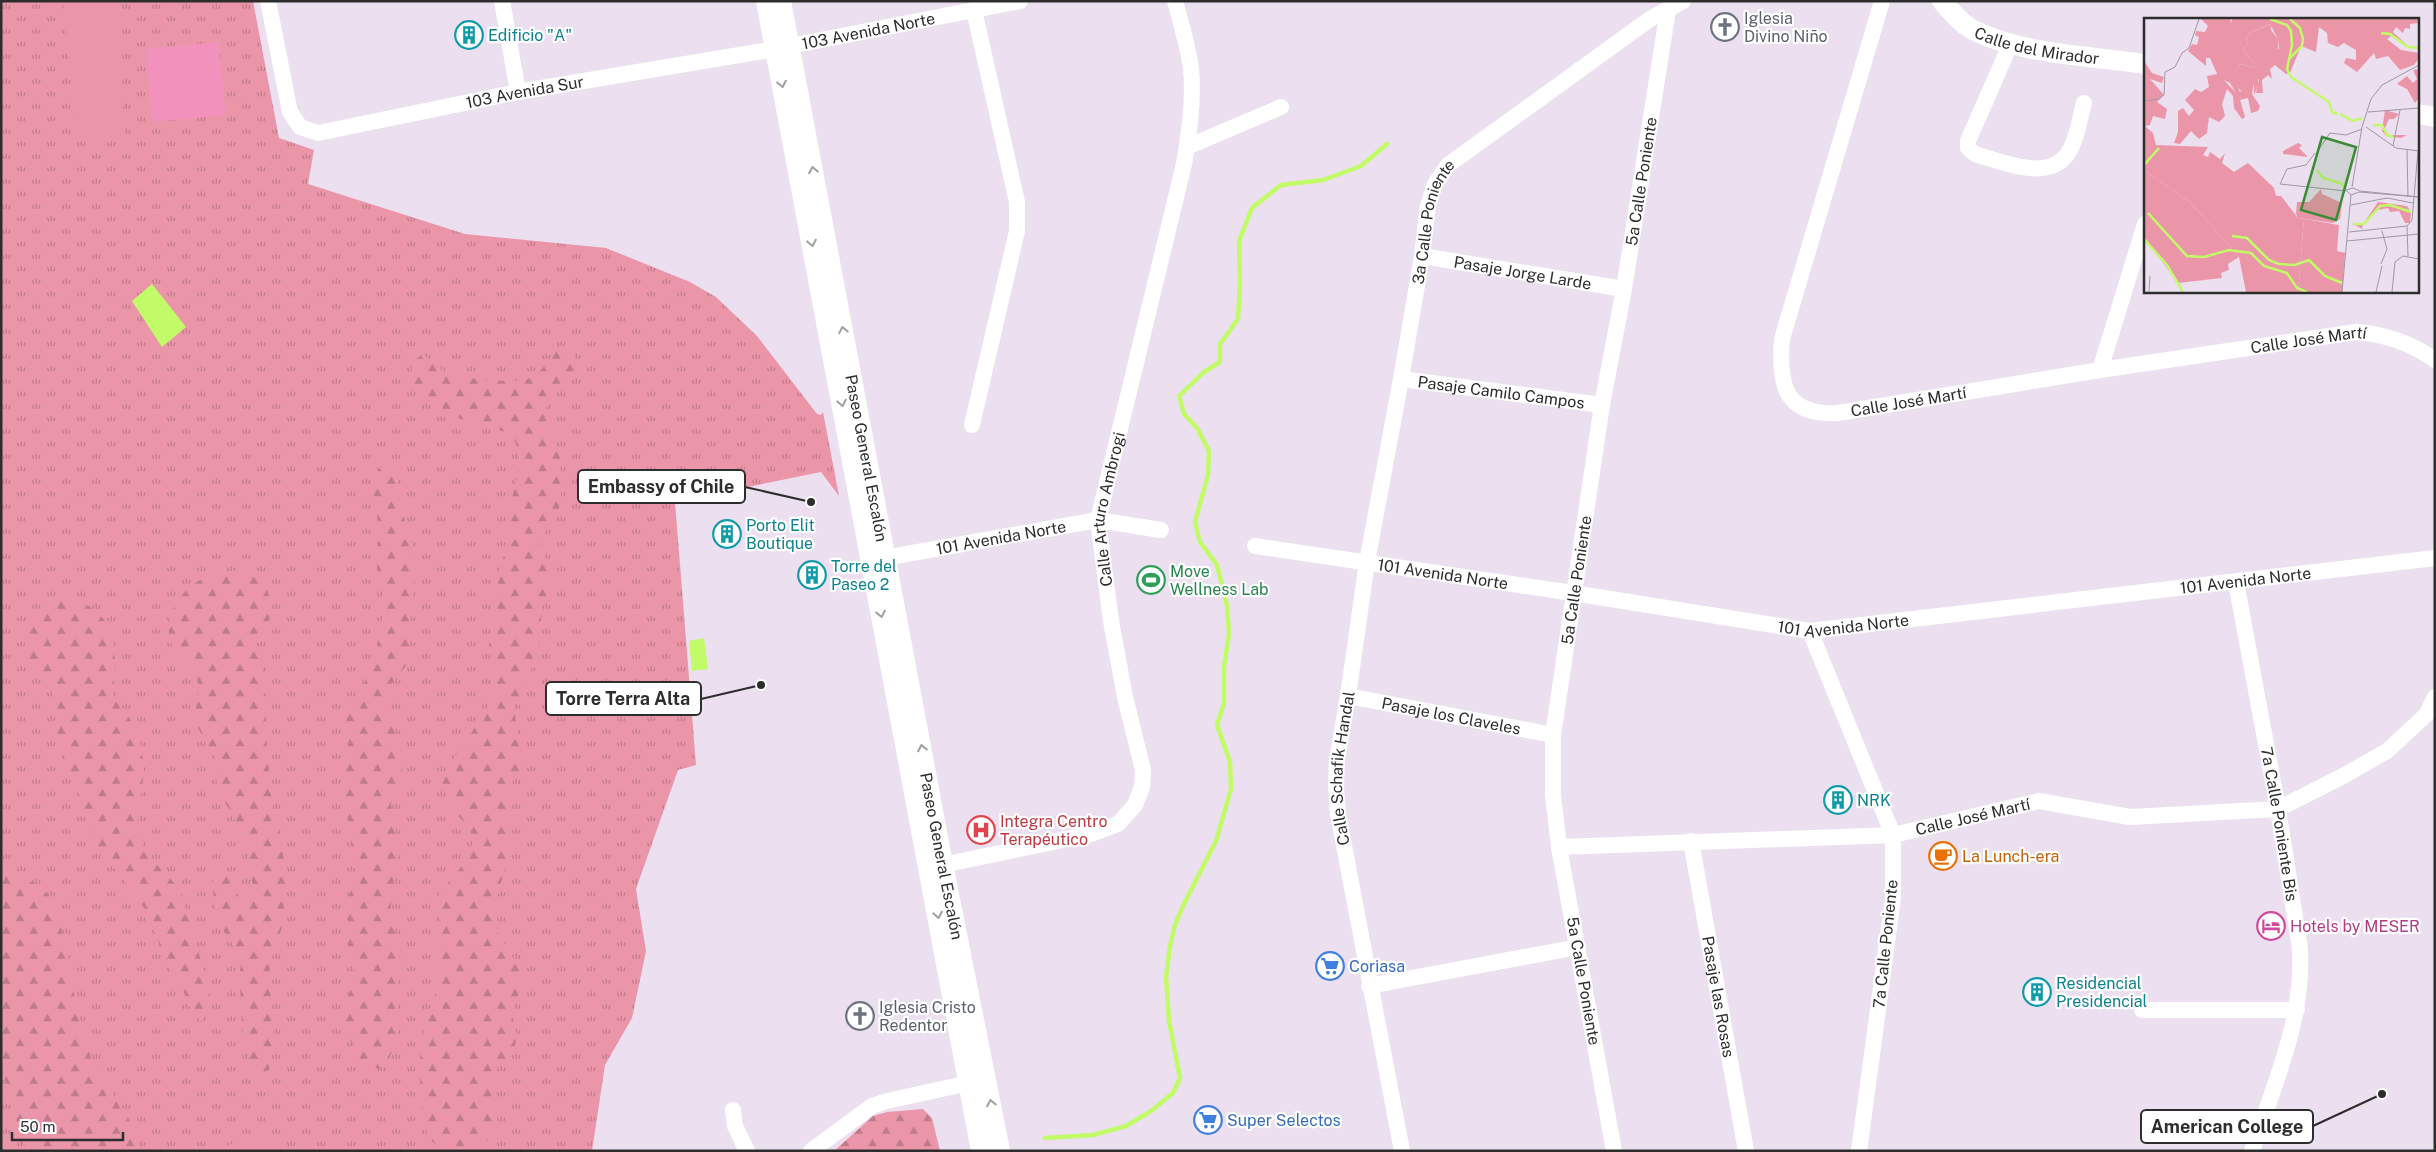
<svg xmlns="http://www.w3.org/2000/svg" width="2436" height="1152" viewBox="0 0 2436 1152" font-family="'Public Sans',sans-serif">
<defs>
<pattern id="grass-tufts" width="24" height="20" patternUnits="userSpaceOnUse" patternTransform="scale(1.25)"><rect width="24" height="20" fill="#eb96a8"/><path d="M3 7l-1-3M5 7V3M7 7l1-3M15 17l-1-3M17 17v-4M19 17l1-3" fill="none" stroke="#bf7b89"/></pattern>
<pattern id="forest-firs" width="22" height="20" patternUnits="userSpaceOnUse" patternTransform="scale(1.25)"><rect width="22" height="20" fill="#eb96a8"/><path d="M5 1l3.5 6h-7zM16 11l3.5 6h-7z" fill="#bf7b89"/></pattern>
</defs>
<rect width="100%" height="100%" fill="#ebdff0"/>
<path fill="url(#grass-tufts)" d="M 1,1 L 253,1 L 279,138 L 314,150 L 308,184 L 465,234 L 606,248 L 690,282 L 716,297 L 757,336 L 817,414 L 821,415 L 823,412 L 839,496 L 821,472 L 675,502 L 696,765 L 678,770 L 636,889 L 646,951 L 632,1018 L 605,1065 L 592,1151 L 1,1151 Z"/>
<path fill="url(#forest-firs)" d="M 562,346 L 574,351 L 577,364 L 571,376 L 551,395 L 546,408 L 548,421 L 560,457 L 562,489 L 558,514 L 543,535 L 538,548 L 553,569 L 552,582 L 542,607 L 539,648 L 535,660 L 514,708 L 521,758 L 519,771 L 512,782 L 506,812 L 509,838 L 506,864 L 493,914 L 495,928 L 517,964 L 521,975 L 521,988 L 512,1013 L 517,1038 L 513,1051 L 505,1061 L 494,1068 L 491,1080 L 497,1104 L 494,1133 L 486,1142 L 464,1151 L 449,1150 L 436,1145 L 428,1137 L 422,1111 L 419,1068 L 424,1028 L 437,989 L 436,949 L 441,922 L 438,908 L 439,894 L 471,855 L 472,842 L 470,828 L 451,809 L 442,782 L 445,769 L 462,748 L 494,696 L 489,642 L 496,612 L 499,571 L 510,537 L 506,524 L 519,469 L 519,454 L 515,441 L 506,432 L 467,422 L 424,400 L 416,388 L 411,375 L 412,362 L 423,354 C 430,360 436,367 444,371 C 459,379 518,385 532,377 C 544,370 552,355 562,346 Z
M 382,465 L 396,467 L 402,511 L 414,550 L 416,577 L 411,613 L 409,654 L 406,666 L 389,687 L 387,712 L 401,750 L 402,765 L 402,778 L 391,804 L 398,845 L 390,912 L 400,953 L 396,992 L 399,1020 L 395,1046 L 388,1060 L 379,1069 L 358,1061 L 355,1049 L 343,1026 L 342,1013 L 355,977 L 349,952 L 348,898 L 357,874 L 352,862 L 351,824 L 345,812 L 343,800 L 349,743 L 346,718 L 350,706 L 358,697 L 375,660 L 384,605 L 383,593 L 377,568 L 379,526 L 373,489 L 375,476 Z
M 231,571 C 251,572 269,582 271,604 C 271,608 272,613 271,616 C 268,623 260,631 255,638 L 265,683 L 267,752 L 273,809 L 285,864 L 284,921 L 271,960 L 269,974 L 274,1043 L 269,1070 L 257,1074 C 240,1050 241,1008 240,978 C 239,972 242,965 240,959 C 238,948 230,943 225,933 C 216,918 212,895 213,878 L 225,874 L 235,883 L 238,896 L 249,904 C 259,876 243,835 229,809 C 227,805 223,801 221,797 C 214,785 218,772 215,760 C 211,747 201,737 197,725 C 192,708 203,689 195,673 C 189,661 175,655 171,643 C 163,618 180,590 202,579 C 210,574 221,573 231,571 Z
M 58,600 C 66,601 78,601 85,604 C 122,623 115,664 113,698 L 130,719 L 141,744 L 144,771 L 138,825 L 144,851 L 180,889 L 204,971 L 210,995 L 201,1022 L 191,1010 L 179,980 L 165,964 L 157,937 L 146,911 L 132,890 L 99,850 L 55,731 L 56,701 L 45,679 L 28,658 L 22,633 L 34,611 Z
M 1,867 L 20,880 L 33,882 L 44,889 L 58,911 L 77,1008 L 91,1058 L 136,1131 L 140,1151 L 34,1151 C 8,1139 14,1121 10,1097 C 8,1088 4,1079 1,1070 Z
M 923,1109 L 932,1118 L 940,1151 L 834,1151 L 873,1116 L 887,1112 Z"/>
<path fill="#eb96a8" d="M 63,1 L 116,1 L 120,15 L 124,134 L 88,143 L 79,135 C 75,90 66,47 63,1 Z
M 277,1136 L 280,1151 L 217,1151 L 244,1138 L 256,1139 Z"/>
<path fill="#f391bd" d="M 218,42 L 226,115 L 153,122 L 146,49 Z"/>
<path fill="#c1fb68" d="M 152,284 L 186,327 L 162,347 L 132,301 Z
M 704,638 L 708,669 L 692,671 L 689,641 Z"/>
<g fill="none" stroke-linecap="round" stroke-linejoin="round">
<path stroke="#c1fb68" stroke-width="4.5" d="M 1045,1138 L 1093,1135 L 1126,1126 L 1151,1111 L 1173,1093 L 1180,1078 L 1169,1021 L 1166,977 L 1170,946 L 1175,925 L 1183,906 L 1216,841 L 1231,789 L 1230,762 L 1217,725 L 1224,703 L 1224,667 L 1229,634 L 1227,605 L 1217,565 L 1200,542 L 1195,522 L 1208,475 L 1209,451 L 1197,428 L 1184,414 L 1179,396 L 1204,372 L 1220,362 L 1220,344 L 1238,319 L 1240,284 L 1239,241 L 1252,208 L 1281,185 L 1323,180 L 1361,166 L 1387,144"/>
<g stroke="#fff" stroke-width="16">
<path id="s1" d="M 268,1 L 290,112 L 300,127 L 318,133 L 518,92 L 775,49 L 1020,1"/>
<path d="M 502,1 L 518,92"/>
<path id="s2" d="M 1882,1 L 1782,339 C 1778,385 1785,416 1838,413 L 2100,370 L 2356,332 C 2385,334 2411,343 2435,360"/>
<path d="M 2010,45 L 1968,141 L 1968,148 L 1975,154 C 2003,162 2053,185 2071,148 C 2078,135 2080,117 2084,103"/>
<path d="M 1187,147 L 1281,107"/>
<path id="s3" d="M 1422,256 L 1624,289"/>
<path d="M 2100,370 L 2145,224"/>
<path id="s4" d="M 1401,379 L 1602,405"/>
<path d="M 972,425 L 1017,231 L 1017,202 L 974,10"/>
<path id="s5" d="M 1255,546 L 1573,593 L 1810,631 L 2435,558"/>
<path id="s6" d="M 873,560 L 1098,520 L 1161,530"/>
<path id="s7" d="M 2236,582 L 2278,809 L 2300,949 C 2304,1019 2274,1085 2252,1151"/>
<path d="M 1810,631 L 1893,835 L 1893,898 L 1859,1151"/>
<path id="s8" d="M 1348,696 L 1553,735"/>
<path id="s9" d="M 1691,841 L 1746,1151"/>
<path id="s10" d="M 1559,847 L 1893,835 L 2039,801 L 2130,817 L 2278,809 L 2345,775 L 2387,751 L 2427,714 L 2435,697"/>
<path id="s11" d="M 933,867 L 1091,834 L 1118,824 L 1135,805 L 1142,787 L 1143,770 L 1125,697 L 1111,621 L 1098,520 L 1184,164 C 1189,134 1194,100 1191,69 C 1188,46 1181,23 1175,1"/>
<path d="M 1369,986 L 1578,947"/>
<path d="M 2142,1010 L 2297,1010"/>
<path d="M 733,1110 L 735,1126 L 747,1151"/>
<path d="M 811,1151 L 872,1106 L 887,1101 L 969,1083"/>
<path id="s12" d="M 1402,1151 L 1338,814 L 1336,787 L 1337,760 L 1348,696 L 1367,562 L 1401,379 L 1422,256 L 1428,206 L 1435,184 L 1448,165 L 1650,19 L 1683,1"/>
<path id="s13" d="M 1614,1151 L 1559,847 L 1553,795 L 1553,735 L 1602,405 L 1624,289 L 1668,10"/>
</g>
<g stroke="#fff" stroke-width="20">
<path d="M 766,1 L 981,1151"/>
<path id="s14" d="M 781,1 L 943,864 L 1000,1151"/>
<path id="s15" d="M 1942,1 C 1951,11 1960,23 1973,30 C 2021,54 2091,56 2145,64"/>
<path d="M 2417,114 L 2435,117"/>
</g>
</g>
<defs><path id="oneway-chevron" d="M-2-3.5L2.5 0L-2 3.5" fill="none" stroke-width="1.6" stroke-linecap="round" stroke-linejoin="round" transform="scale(1.25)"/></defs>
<g stroke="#a0a0a0">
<use href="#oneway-chevron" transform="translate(782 84) rotate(79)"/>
<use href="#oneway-chevron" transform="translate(813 170) rotate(-101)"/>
<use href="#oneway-chevron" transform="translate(812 243) rotate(79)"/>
<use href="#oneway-chevron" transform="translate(843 330) rotate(-101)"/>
<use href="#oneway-chevron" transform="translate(842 403) rotate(79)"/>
<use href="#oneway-chevron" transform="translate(881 614) rotate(79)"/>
<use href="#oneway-chevron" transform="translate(922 748) rotate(-101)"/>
<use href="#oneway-chevron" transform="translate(938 915) rotate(80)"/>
<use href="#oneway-chevron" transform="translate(991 1103) rotate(-101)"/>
</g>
<defs>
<symbol id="church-ring" viewBox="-11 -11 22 22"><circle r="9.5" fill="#fff" stroke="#6b7280" stroke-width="1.5"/><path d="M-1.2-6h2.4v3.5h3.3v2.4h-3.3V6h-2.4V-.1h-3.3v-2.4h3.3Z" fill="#6b7280"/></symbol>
<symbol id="building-ring" viewBox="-11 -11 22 22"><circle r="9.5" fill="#fff" stroke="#0f9aa8" stroke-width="1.5"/><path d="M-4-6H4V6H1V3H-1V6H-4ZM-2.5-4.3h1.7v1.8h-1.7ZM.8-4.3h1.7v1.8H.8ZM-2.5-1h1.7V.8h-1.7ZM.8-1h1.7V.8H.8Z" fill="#0f9aa8"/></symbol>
<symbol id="stadium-ring" viewBox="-11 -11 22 22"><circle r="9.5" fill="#fff" stroke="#2e9e5b" stroke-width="1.5"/><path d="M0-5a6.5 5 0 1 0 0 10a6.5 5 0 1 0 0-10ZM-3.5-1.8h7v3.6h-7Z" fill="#2e9e5b"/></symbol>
<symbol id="hospital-ring" viewBox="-11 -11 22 22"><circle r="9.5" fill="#fff" stroke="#e0444e" stroke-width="1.5"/><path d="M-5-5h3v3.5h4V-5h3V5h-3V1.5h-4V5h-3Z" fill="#e0444e"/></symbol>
<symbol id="cafe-ring" viewBox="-11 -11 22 22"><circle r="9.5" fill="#fff" stroke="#e8710a" stroke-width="1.5"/><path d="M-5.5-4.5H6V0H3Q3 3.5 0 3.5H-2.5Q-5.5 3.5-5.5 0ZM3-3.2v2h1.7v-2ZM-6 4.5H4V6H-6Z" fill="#e8710a"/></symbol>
<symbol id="hotel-ring" viewBox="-11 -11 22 22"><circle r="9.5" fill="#fff" stroke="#d1479c" stroke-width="1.5"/><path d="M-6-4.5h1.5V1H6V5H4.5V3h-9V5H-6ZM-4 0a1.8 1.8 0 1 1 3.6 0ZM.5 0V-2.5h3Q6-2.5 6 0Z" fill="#d1479c"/></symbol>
<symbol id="supermarket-ring" viewBox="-11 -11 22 22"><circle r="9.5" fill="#fff" stroke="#3f7fe0" stroke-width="1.5"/><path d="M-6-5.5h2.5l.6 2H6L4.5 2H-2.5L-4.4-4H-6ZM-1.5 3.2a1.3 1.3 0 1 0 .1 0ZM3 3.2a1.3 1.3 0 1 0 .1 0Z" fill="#3f7fe0"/></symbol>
</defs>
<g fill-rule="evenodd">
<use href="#church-ring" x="1709" y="11" width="32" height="32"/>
<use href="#building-ring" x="453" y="19" width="32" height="32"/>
<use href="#building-ring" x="711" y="518" width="32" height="32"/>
<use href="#building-ring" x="796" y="559" width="32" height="32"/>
<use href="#stadium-ring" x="1135" y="564" width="32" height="32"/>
<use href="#building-ring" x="1822" y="784" width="32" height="32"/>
<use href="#hospital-ring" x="965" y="814" width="32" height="32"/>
<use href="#cafe-ring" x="1927" y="840" width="32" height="32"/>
<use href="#hotel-ring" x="2255" y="910" width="32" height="32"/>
<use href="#supermarket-ring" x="1314" y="950" width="32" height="32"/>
<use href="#building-ring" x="2021" y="976" width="32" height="32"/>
<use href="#church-ring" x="844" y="1000" width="32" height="32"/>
<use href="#supermarket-ring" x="1192" y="1104" width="32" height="32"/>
</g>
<g text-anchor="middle" stroke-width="4.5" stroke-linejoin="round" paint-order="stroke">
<g font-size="16" fill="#5b616d" stroke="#fff" text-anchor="start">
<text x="1744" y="24">Iglesia<tspan x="1744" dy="18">Divino Niño</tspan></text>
<text x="879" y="1013">Iglesia Cristo<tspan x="879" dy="18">Redentor</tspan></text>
</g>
<g font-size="16" fill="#2d2d2d" stroke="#fff">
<text dy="6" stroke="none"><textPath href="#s1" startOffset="710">103 Avenida Norte</textPath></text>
<text dy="6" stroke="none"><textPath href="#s15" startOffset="109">Calle del Mirador</textPath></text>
<text dy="6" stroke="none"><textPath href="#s1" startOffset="361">103 Avenida Sur</textPath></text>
<text dy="6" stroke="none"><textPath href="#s13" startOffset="982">5a Calle Poniente</textPath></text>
<text dy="6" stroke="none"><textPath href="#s12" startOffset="945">3a Calle Poniente</textPath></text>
<text dy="6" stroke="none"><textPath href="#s3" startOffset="102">Pasaje Jorge Larde</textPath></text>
<text dy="6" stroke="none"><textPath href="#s2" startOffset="941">Calle José Martí</textPath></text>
<text dy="6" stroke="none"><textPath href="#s4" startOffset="101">Pasaje Camilo Campos</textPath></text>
<text dy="6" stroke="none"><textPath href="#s2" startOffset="536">Calle José Martí</textPath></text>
<text dy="6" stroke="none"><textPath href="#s14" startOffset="465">Paseo General Escalón</textPath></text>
<text dy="6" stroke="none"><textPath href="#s11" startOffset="518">Calle Arturo Ambrogi</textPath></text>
<text dy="6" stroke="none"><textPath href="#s6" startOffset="130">101 Avenida Norte</textPath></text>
<text dy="6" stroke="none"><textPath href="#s5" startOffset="190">101 Avenida Norte</textPath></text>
<text dy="6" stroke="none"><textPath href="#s13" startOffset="578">5a Calle Poniente</textPath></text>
<text dy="6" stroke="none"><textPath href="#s5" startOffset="1000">101 Avenida Norte</textPath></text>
<text dy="6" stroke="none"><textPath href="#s5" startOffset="595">101 Avenida Norte</textPath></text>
<text dy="6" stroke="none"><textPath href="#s8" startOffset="105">Pasaje los Claveles</textPath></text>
<text dy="6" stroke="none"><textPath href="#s12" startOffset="389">Calle Schafik Handal</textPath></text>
<text dy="6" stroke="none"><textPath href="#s10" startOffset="416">Calle José Martí</textPath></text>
<text dy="6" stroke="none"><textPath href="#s7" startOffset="246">7a Calle Poniente Bis</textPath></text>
<text dy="6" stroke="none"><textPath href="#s14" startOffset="870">Paseo General Escalón</textPath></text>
<text transform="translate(1885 944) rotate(-84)" y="6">7a Calle Poniente</text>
<text transform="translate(1584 981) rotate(80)" y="6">5a Calle Poniente</text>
<text dy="6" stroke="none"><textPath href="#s9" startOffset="158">Pasaje las Rosas</textPath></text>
</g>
<g font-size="16" fill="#0d838f" stroke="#fff" text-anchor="start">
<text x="488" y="41">Edificio "A"</text>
<text x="746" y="531">Porto Elit<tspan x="746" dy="18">Boutique</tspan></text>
<text x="831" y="572">Torre del<tspan x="831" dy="18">Paseo 2</tspan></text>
<text x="1857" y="806">NRK</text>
<text x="2056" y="989">Residencial<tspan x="2056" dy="18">Presidencial</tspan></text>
</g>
<g font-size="16" fill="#27864d" stroke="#fff" text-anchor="start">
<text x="1170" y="577">Move<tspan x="1170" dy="18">Wellness Lab</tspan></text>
</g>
<g font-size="16" fill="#be3a42" stroke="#fff" text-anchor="start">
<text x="1000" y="827">Integra Centro<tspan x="1000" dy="18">Terapéutico</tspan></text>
</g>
<g font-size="16" fill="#c56008" stroke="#fff" text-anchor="start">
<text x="1962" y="862">La Lunch-era</text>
</g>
<g font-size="16" fill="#b23c85" stroke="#fff" text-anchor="start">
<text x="2290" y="932">Hotels by MESER</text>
</g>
<g font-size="16" fill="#366cbe" stroke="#fff" text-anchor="start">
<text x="1349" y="972">Coriasa</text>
<text x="1227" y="1126">Super Selectos</text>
</g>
</g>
<g transform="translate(2144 18)">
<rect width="275" height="275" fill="#ebdff0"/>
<path d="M 127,6 L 127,12 L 134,21 L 134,32 L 126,30 L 109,44 L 99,32 L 104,25 L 102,22 L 105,15 ZM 97,46 L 111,50 L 115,66 L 110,77 L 110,67 L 97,69 L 99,75 L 93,69 L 91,52 ZM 74,56 L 95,78 L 101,99 L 98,101 L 90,90 L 89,78 L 83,71 L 78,86 L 81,98 L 75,104 L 65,99 L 63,115 L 55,121 L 47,113 L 36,126 L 30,125 L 34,114 L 34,93 L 39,90 L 45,98 L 50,92 L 41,82 L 51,71 L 57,74 L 65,69 L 63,58 ZM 177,171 L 178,176 L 198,185 L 196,201 L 189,205 L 154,200 L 152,196 L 153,184 L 165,184 Z" fill="#eb96a8"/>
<path d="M 57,1 L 86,1 L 87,5 L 88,1 L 275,1 L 275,5 L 266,6 L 266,11 L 261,10 L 259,15 L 252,9 L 249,14 L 266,30 L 247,18 L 243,21 L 257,32 L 275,35 L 275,40 L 270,47 L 256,52 L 244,38 L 232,41 L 230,35 L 213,54 L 200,45 L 202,40 L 212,42 L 212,32 L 200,25 L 194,29 L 184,25 L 183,15 L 175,9 L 172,34 L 157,28 L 146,55 L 142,56 L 131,47 L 126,51 L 128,61 L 124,57 L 118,62 L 119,75 L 112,75 L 115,62 L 105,55 L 111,50 L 97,46 L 91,52 L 95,73 L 98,74 L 96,66 L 103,60 L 110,63 L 108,76 L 116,88 L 114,93 L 107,95 L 104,80 L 96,82 L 86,65 L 75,60 L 66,40 L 62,40 L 62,48 L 44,33 L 48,26 L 53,27 L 55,19 L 51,17 L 52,13 L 61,14 L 64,8 ZM 126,6 L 134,21 L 135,31 L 123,29 L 109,44 L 99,32 L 104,25 L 102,22 L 105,15 ZM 0,43 L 8,55 L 20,59 L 18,65 L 6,61 L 20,77 L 13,84 L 23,91 L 21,101 L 9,98 L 6,107 L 1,108 L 9,115 L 12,127 L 64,129 L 59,137 L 64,139 L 66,134 L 76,141 L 81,135 L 78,145 L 90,154 L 104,145 L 130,170 L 132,178 L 137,178 L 154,200 L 160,201 L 154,274 L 102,274 L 95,239 L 47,185 L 0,152 ZM 275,51 L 275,80 L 271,85 L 263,71 L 253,66 L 263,58 L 269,65 L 273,61 L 269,52 ZM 241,92 L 255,96 L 250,101 L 245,101 L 241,110 L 244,117 L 263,117 L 257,120 L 242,118 L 238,113 Z" fill="#eb96a8" fill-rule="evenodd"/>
<path d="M 154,125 L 158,127 L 155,130 L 164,139 L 139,136 L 139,133 ZM 0,152 L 47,185 L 95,239 L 84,246 L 85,252 L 77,255 L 78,260 L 34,265 L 0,219 ZM 234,184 L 263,188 L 267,194 L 266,205 L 261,205 L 255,193 L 246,194 L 244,190 L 234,192 L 218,208 L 219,211 L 208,206 L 219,206 ZM 160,201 L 195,207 L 193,233 L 201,235 L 198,274 L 154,274 Z" fill="#eb96a8"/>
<path fill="none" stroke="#c1fb68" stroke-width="2.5" d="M 126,1 L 143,7 L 147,13 L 148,27 L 143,51 L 147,59 L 185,84 L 188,94 L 193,96M 237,15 L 246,16 L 264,29 L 275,30M 146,40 L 158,28 L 159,21 L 156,10 L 146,1M 196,96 L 209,103 L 218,100M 229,107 L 238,107 L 243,117 L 249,119M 0,147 L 15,130M 173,152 L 179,160 L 199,166 L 200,170M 4,195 L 43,238 L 60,239 L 85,232 L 107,235 L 120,248 L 143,255 L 153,270 L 163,274M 209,206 L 220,206 L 236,188 L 246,187 L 267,194M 88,218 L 103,220 L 125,242 L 135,246 L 151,247 L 165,242 L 181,258 L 198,265M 0,221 L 23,247 L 39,274"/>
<path fill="none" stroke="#9f98a2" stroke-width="1" d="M 0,83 L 14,81 L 20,77 L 21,54 L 31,49 L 38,35 L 45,30 L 55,1M 224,94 L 275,90M 222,109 L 252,130 L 275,133M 249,128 L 256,92M 263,132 L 264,179M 173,134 L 186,115 L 202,117 L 218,111M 136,166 L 202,173M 136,166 L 143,151 L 162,147 L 171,135M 208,169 L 218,109 L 227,81 L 238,67 L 275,47M 275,179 L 216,173 L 209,170 L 202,172 L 207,177 L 215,174 L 275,179M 207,187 L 243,180 L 269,185M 263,208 L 268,202 L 274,133M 263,208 L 264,238M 205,214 L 263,208M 203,223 L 275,216M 237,246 L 243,231 L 238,213M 5,274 L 6,258M 198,274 L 207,177M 232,274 L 238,248M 248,274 L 251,244 L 259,238 L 275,241"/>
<path fill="#398c34" fill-opacity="0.15" stroke="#398c34" stroke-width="2.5" d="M 178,119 L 212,129 L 192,202 L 157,192 Z"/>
<rect width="275" height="275" fill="none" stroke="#2d2d2d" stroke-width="2.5"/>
</g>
<path fill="none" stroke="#2d2d2d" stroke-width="2" d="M811 502L745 487M761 685L701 699M2382 1094L2313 1126"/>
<g fill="#2d2d2d" stroke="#fff" stroke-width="2">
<circle cx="811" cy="502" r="5"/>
<circle cx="761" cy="685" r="5"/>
<circle cx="2382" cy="1094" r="5"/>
</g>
<g fill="#fff" stroke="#2d2d2d" stroke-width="2">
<rect x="578" y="470" width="167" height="33" rx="5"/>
<rect x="546" y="682" width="155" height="33" rx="5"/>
<rect x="2141" y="1110" width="172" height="33" rx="5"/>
</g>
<g font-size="18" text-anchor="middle" font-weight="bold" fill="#2d2d2d">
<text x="661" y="493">Embassy of Chile</text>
<text x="623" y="705">Torre Terra Alta</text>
<text x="2227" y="1133">American College</text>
</g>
<rect width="2436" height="1152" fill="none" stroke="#2d2d2d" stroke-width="5"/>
<path d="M12 1132v8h111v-8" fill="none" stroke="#2d2d2d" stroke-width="2.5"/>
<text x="20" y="1132" font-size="15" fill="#2d2d2d" stroke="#ffffff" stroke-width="4" paint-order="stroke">50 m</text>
</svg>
